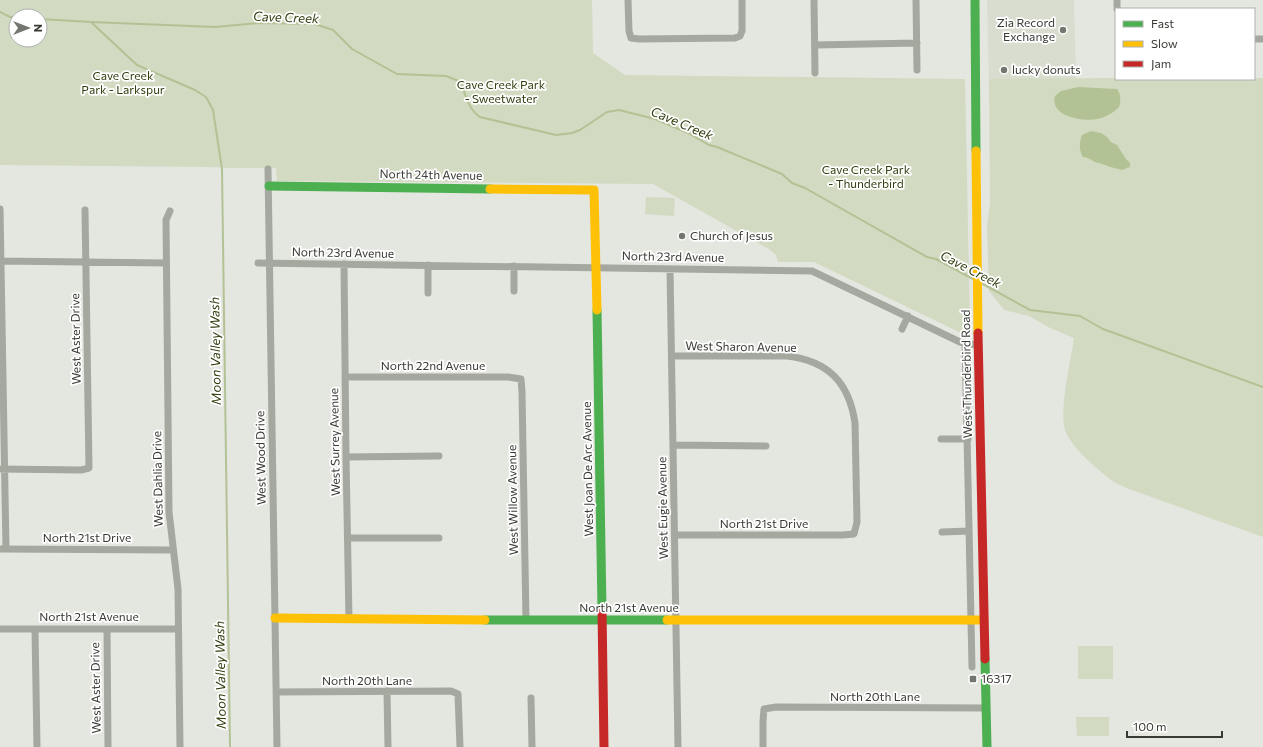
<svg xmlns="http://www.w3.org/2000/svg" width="1263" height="747" viewBox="0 0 1263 747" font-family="Commissioner,sans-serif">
<rect width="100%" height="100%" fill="#e4e6e0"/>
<path fill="#d9ddd0" d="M 987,0 L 1074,0 L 1076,79 L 989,79 Z"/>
<path fill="#d2dac1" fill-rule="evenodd" d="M 0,0 L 592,0 L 593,53 L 625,75 L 965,79 L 970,330 L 964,334 L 957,331 L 814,262 L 778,262 L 776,255 L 769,249 L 653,184 L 277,181 L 276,168 L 231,168 L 212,167 L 0,165 ZM 16,16 L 40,16 L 40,40 L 16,40 Z
M 1116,78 L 1263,78 L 1263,537 L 1132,490 C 1112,483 1107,477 1091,463 C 1081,454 1070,443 1065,430 C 1059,410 1071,360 1074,338 L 1050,328 L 1029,316 L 1004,310 L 989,291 L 987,225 L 990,203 L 989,79 Z
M 646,197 L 675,198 L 674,216 L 645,214 Z
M 1078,646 L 1113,646 L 1113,679 L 1078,679 Z
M 1076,717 L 1109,717 L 1109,736 L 1077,736 Z"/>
<path fill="#b3c294" d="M 1078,87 L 1117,89 C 1121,94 1121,101 1119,107 C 1113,113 1106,117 1097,119 C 1083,122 1049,116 1055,96 L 1061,91 Z
M 1091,131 L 1101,133 L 1107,137 L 1111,142 L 1117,145 L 1126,159 L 1130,163 L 1130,167 L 1122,170 C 1114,168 1107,166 1099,163 C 1093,162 1089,157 1083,157 C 1079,150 1079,142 1082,135 Z"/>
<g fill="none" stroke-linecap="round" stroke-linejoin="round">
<path stroke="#b3c294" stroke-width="2" d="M 0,12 L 10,17 L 16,17
M 40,19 L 91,22 L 215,27 L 260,23 L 315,24 L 333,30 L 352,49 L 397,74 L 446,76 L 461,82 C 465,95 469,110 480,117 L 556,135 L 572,133 L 580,130 L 607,112 L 619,110 L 655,119 L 688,133 L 709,145 L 717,147 L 782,174 L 792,183 L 805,188 L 927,257 L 936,259 L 973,279
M 92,23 L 137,65 L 195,90 L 206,97 L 213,110 L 222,169 L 230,747
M 981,283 L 1030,310 L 1080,316 L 1103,329 L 1263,387"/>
<path stroke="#a5a89f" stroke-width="7" d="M 628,0 L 629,31 L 631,38 L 639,39 L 735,38 L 740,36 L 742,31 L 742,0
M 814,0 L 815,73
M 916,0 L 917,70
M 1117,0 L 1117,9
M 1254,39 L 1263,39
M 815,45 L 917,43
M 268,169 L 277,747
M 0,209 L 6,549
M 170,211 L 166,220 L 169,512 L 178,589 L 180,747
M 0,261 L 166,263
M 258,263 L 812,271 L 960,342 L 969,344 L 978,345
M 344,264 L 346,457 L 349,619
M 428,265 L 428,293
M 670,269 L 678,747
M 514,291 L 514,266
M 902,329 L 908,316
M 965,343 L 972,667
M 672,356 L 787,356 C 828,361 849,382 855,423 L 857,522 L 854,534 L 842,535 L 675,535
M 345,377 L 508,377 L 521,379 L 522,392 L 526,620
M 941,439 L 968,439
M 673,445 L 766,446
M 346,457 L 439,456
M 0,469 L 81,470 L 89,468 L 85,210
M 942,532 L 969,531
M 348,538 L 439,538
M 0,549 L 173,550
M 0,629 L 178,629
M 35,629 L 37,747
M 107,629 L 108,747
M 387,691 L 388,747
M 276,692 L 451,691 L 458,694 L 460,747
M 531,698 L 532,747
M 763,747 L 763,721 L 764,709 L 776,707 L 986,708"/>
<path stroke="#4caf50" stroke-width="9" d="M 975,0 L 976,151
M 269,186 L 490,189
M 597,310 L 602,610
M 485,620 L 667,620
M 985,659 L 987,747"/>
<path stroke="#ffc107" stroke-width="9" d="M 976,151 L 978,333
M 490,189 L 594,190 L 597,310
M 275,618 L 485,620
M 667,620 L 984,620"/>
<path stroke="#c62828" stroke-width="9" d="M 978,333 L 985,659
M 602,610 L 604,747"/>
</g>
<g fill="#747670" stroke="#fff" stroke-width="1.5">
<circle cx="1063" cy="30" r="4"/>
<circle cx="1004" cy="70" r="4"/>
<circle cx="682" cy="236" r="4"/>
<rect x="969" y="675" width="8" height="8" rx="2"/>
</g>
<g text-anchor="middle" stroke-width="3.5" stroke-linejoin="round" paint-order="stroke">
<g font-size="12" fill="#383a34" stroke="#fff" text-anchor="start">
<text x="1055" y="27" text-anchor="end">Zia Record<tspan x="1055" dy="14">Exchange</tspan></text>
<text x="1012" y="74">lucky donuts</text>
<text x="690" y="240">Church of Jesus</text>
<text x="981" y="683">16317</text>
</g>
<g font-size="12" fill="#313d0e" stroke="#fff">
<text x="123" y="80">Cave Creek<tspan x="123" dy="14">Park - Larkspur</tspan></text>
<text x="501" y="89">Cave Creek Park<tspan x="501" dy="14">- Sweetwater</tspan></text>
<text x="866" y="174">Cave Creek Park<tspan x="866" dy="14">- Thunderbird</tspan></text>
</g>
<g font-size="12" fill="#383a34" stroke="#fff">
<text transform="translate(431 175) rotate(1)" y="4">North 24th Avenue</text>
<text transform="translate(343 253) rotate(1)" y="4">North 23rd Avenue</text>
<text transform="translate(673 257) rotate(1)" y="4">North 23rd Avenue</text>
<text transform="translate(76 339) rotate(-91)" y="4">West Aster Drive</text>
<text transform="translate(741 347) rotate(1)" y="4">West Sharon Avenue</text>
<text x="433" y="370">North 22nd Avenue</text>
<text transform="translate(967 374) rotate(-91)" y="4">West Thunderbird Road</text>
<text transform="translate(335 442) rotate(-91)" y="4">West Surrey Avenue</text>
<text transform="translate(261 458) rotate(-91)" y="4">West Wood Drive</text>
<text transform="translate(588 469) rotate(-91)" y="4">West Joan De Arc Avenue</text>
<text transform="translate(158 479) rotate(-91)" y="4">West Dahlia Drive</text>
<text transform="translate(513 500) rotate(-91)" y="4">West Willow Avenue</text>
<text transform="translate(663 508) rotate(-91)" y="4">West Eugie Avenue</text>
<text x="764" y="528">North 21st Drive</text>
<text x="87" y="542">North 21st Drive</text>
<text x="629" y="612">North 21st Avenue</text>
<text x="89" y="621">North 21st Avenue</text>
<text x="367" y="685">North 20th Lane</text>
<text transform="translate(96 688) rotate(-91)" y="4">West Aster Drive</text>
<text x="875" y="701">North 20th Lane</text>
</g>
<g font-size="13" font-style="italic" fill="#323e0f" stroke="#fff">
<text transform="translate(286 17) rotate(2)" y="5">Cave Creek</text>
<text transform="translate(682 123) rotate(23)" y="5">Cave Creek</text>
<text transform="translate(971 269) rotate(27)" y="5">Cave Creek</text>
<text transform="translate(215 351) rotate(-91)" y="5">Moon Valley Wash</text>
<text transform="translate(220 675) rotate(-91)" y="5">Moon Valley Wash</text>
</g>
</g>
<rect x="1115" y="8" width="140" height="72" fill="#ffffff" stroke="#afb0ae"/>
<rect x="1123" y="21" width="20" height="6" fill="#4caf50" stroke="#afb0ae"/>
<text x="1151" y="28" font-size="12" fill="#383a34">Fast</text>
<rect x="1123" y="41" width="20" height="6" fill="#ffc107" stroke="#afb0ae"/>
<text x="1151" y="48" font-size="12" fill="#383a34">Slow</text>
<rect x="1123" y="61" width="20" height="6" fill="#c62828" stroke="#afb0ae"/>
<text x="1151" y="68" font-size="12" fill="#383a34">Jam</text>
<g transform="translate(28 28) rotate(90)"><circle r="19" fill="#ffffff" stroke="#afb0ae"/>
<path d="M0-3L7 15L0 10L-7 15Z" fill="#747670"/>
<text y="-6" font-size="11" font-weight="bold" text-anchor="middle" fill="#383a34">N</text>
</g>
<path d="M1127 731v6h95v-6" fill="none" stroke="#383a34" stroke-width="2"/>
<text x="1133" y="731" font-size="12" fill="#383a34" stroke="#ffffff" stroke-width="3" paint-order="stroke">100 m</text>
</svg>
